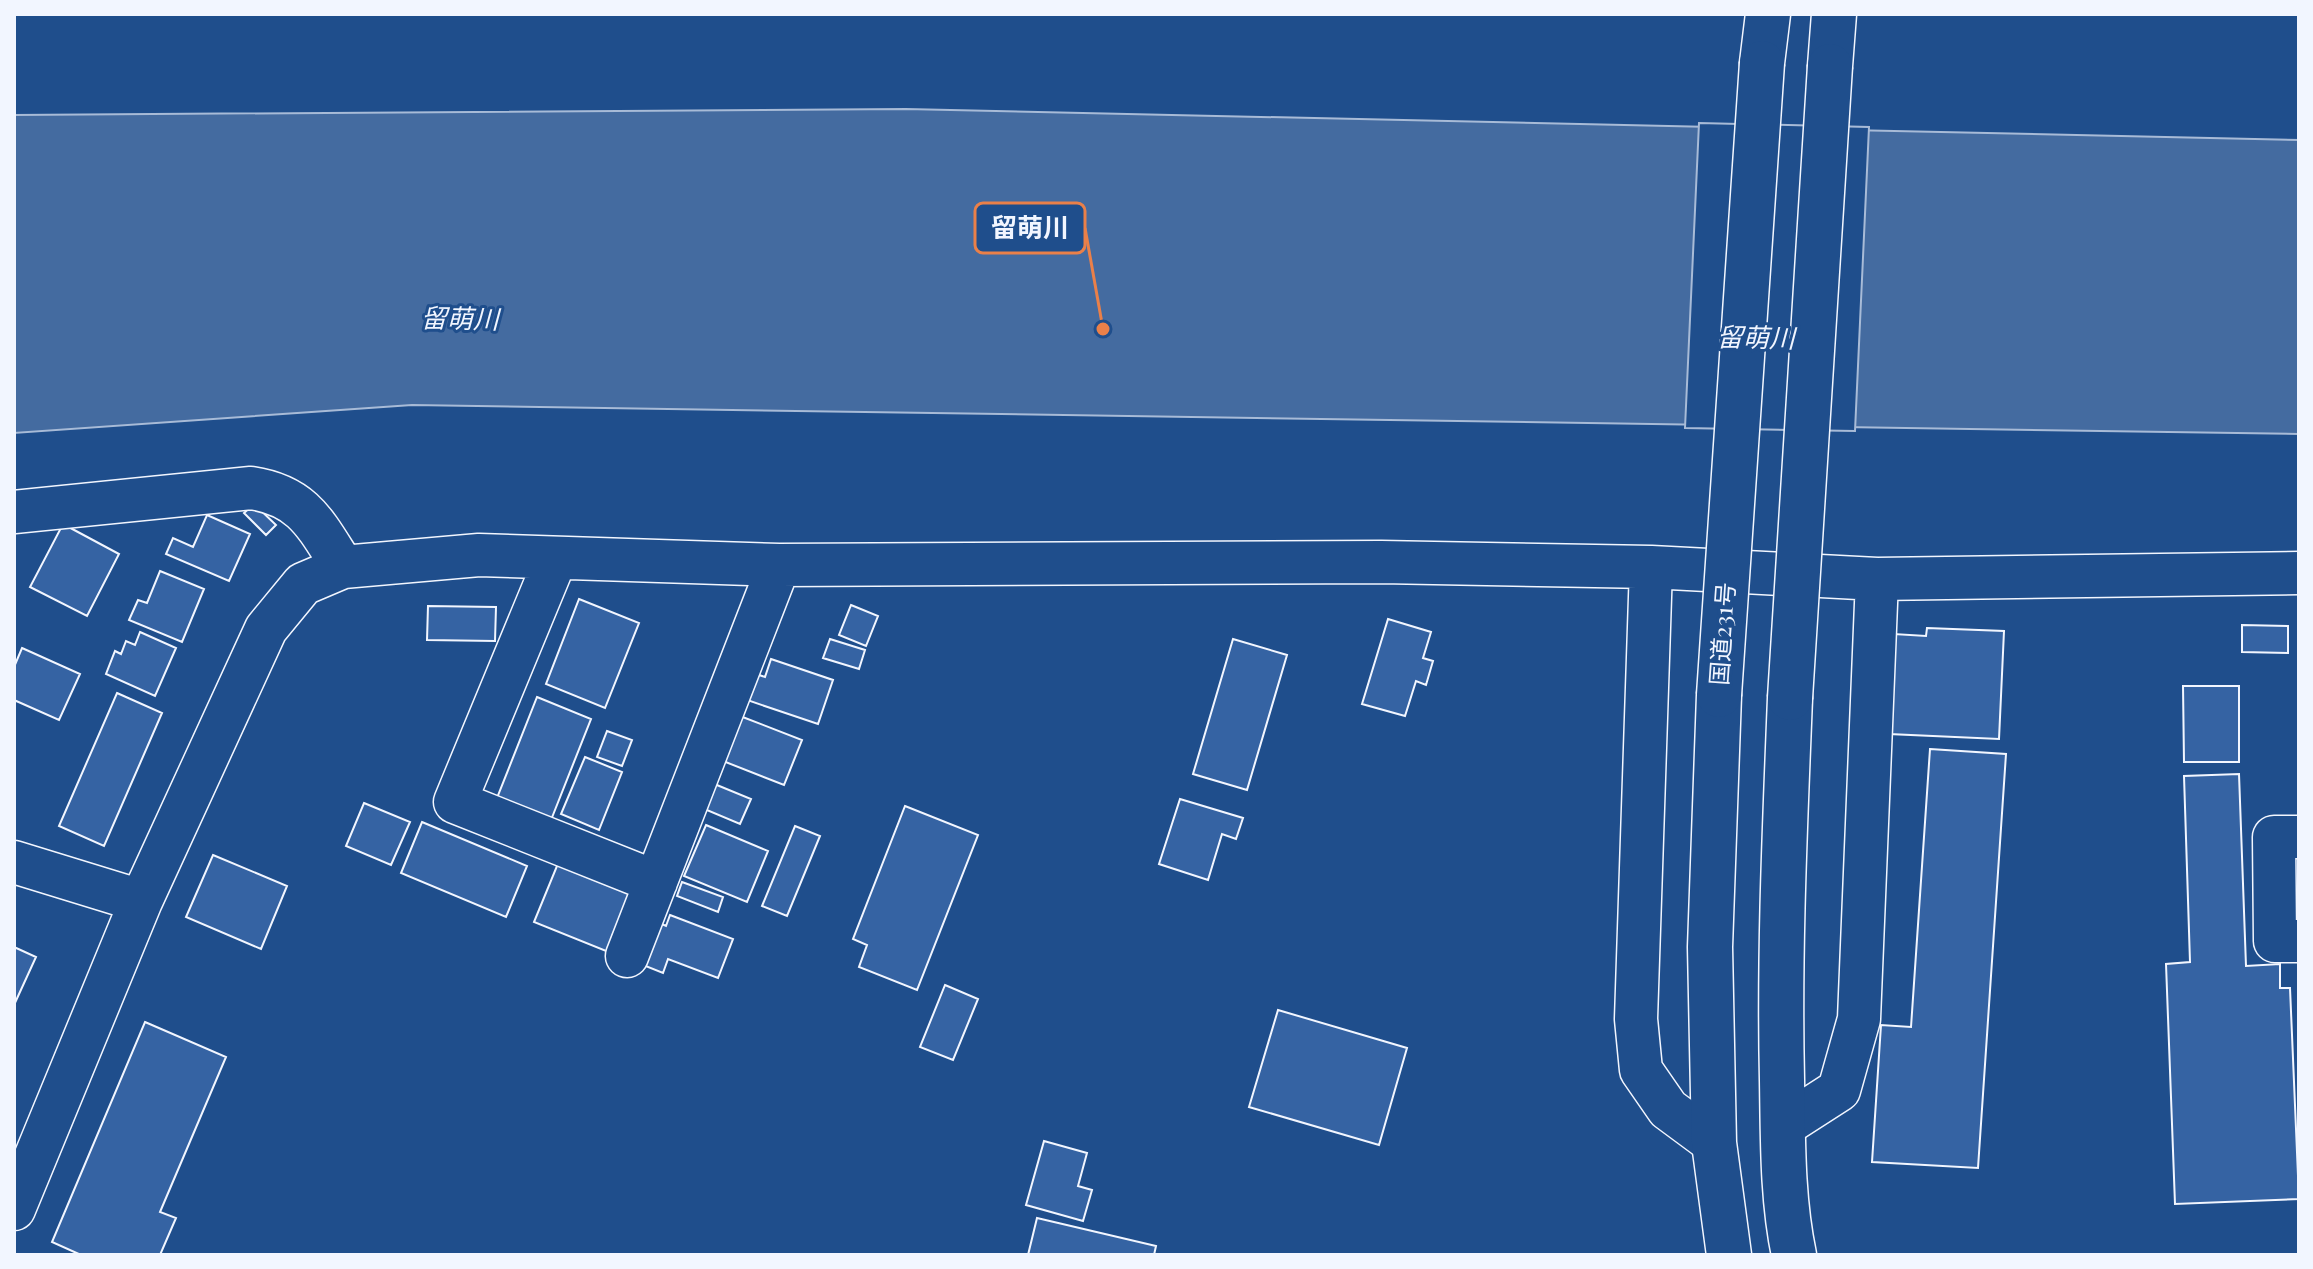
<svg xmlns="http://www.w3.org/2000/svg" width="2313" height="1269" viewBox="0 0 2313 1269" font-family="'Playfair Display','Noto Sans JP',serif">
<rect width="100%" height="100%" fill="#1f4e8c"/>
<path fill="#446ba0" stroke="#a8bbd7" stroke-width="2" d="M 906,109 L 2299,140 L 2299,434 L 412,405 L 14,433 L 14,115 Z"/>
<path fill="#1f4e8c" stroke="#a8bbd7" stroke-width="2" d="M 1699,123 L 1869,127 L 1855,431 L 1685,428 Z"/>
<path fill="#3563a3" stroke="#f2f6ff" stroke-width="2" d="M 254,504 L 276,525 L 266,535 L 244,513 Z
M 207,515 L 250,534 L 229,581 L 166,554 L 173,538 L 193,547 Z
M 63,524 L 119,554 L 87,616 L 30,587 Z
M 160,571 L 204,589 L 182,642 L 129,620 L 138,600 L 147,603 Z
M 579,599 L 639,623 L 605,708 L 546,684 Z
M 851,605 L 878,616 L 866,646 L 839,635 Z
M 428,606 L 496,607 L 495,641 L 427,640 Z
M 1388,619 L 1431,632 L 1423,658 L 1433,661 L 1426,685 L 1416,681 L 1405,716 L 1362,704 Z
M 2242,625 L 2288,626 L 2288,653 L 2242,652 Z
M 1927,628 L 2004,631 L 1999,739 L 1889,734 L 1894,634 L 1926,636 Z
M 140,632 L 176,648 L 155,696 L 106,674 L 115,651 L 121,654 L 126,641 L 135,645 Z
M 830,639 L 865,650 L 859,669 L 823,658 Z
M 1233,639 L 1287,655 L 1247,790 L 1193,774 Z
M 22,648 L 80,674 L 59,720 L 14,700 L 14,667 Z
M 771,659 L 833,680 L 818,724 L 747,700 L 756,674 L 765,677 Z
M 2183,686 L 2239,686 L 2239,762 L 2184,762 Z
M 117,693 L 162,713 L 104,846 L 59,826 Z
M 537,697 L 591,719 L 551,820 L 497,798 Z
M 740,716 L 802,740 L 784,785 L 723,761 Z
M 607,731 L 632,740 L 622,766 L 597,757 Z
M 1930,749 L 2006,754 L 1978,1168 L 1872,1162 L 1881,1025 L 1911,1027 Z
M 585,757 L 622,772 L 599,830 L 561,814 Z
M 2239,774 L 2246,966 L 2280,964 L 2280,988 L 2290,988 L 2299,1199 L 2175,1204 L 2166,964 L 2190,962 L 2184,776 Z
M 712,783 L 751,799 L 740,824 L 702,808 Z
M 1180,799 L 1243,818 L 1236,839 L 1222,834 L 1208,880 L 1159,864 Z
M 364,803 L 410,822 L 391,865 L 346,846 Z
M 905,806 L 978,835 L 917,990 L 859,967 L 867,945 L 853,939 Z
M 422,822 L 527,866 L 506,917 L 401,873 Z
M 706,825 L 768,851 L 747,902 L 684,876 Z
M 795,826 L 820,836 L 787,916 L 762,906 Z
M 213,855 L 287,886 L 261,949 L 186,917 Z
M 559,861 L 636,892 L 611,953 L 534,922 Z
M 682,882 L 723,897 L 718,912 L 677,896 Z
M 670,915 L 733,939 L 718,978 L 668,959 L 663,973 L 638,963 L 655,921 L 666,926 Z
M 14,947 L 36,957 L 14,1005 Z
M 945,985 L 978,999 L 953,1060 L 920,1047 Z
M 1278,1010 L 1407,1048 L 1379,1145 L 1249,1107 Z
M 145,1022 L 226,1057 L 160,1212 L 176,1218 L 160,1255 L 81,1255 L 52,1242 Z
M 1044,1141 L 1087,1153 L 1078,1186 L 1092,1190 L 1083,1221 L 1026,1205 Z
M 1037,1218 L 1156,1246 L 1154,1255 L 1028,1255 Z"/>
<g fill="none" stroke-linecap="round" stroke-linejoin="round">
<defs>
<path id="minor" d="M 14,512 L 251,488 C 304,496 316,525 343,567
M 556,558 L 455,802 L 656,882
M 1651,567 L 1636,1019 L 1641,1070 L 1668,1109 L 1714,1143
M 2299,837 L 2274,837 L 2275,941 L 2299,941
M 14,862 L 141,901
M 627,956 L 779,565
M 1783,1126 L 1839,1090 L 1859,1019 L 1877,579
M 14,1209 L 141,901 L 266,629 L 303,584 L 343,567 L 479,555 L 779,565 L 1381,562 L 1651,567 L 1877,579 L 2299,573"/>
<path id="highway" d="M 1762,63 L 1768,14
M 1830,66 L 1834,14
M 1719,695 L 1710,947 L 1714,1143 L 1729,1255
M 1790,698 C 1785,825 1779,952 1782,1080 C 1783,1138 1782,1198 1794,1255"/>
</defs>
<use href="#minor" stroke="#f2f6ff" stroke-width="45"/>
<use href="#highway" stroke="#f2f6ff" stroke-width="47"/>
<use href="#minor" stroke="#1f4e8c" stroke-width="42"/>
<use href="#highway" stroke="#1f4e8c" stroke-width="44"/>
<defs>
<path id="highway-bridge" d="M 1719,695 L 1762,63
M 1790,698 L 1830,66"/>
</defs>
<use href="#highway-bridge" stroke="#f2f6ff" stroke-width="47" stroke-linecap="butt"/>
<use href="#highway-bridge" stroke="#1f4e8c" stroke-width="44"/>
</g>
<g text-anchor="middle" stroke-width="6" stroke-linejoin="round" paint-order="stroke">
<g font-size="24" fill="#f2f6ff" stroke="#1f4e8c">
<text transform="translate(1723 634) rotate(-86)" y="8">国道231号</text>
</g>
<g font-size="26" font-style="italic" fill="#f2f6ff" stroke="#1f4e8c">
<text transform="translate(460 319) rotate(1)" y="9">留萌川</text>
<text transform="translate(1756 338) rotate(1)" y="9">留萌川</text>
</g>
</g>
<path fill="none" stroke="#ea8049" stroke-width="3" d="M1103 329L1085 228"/>
<circle fill="#ea8049" stroke="#1f4e8c" stroke-width="3" cx="1103" cy="329" r="8"/>
<rect fill="#1f4e8c" stroke="#ea8049" stroke-width="3" x="975" y="203" width="110" height="50" rx="8"/>
<g font-size="26" text-anchor="middle" font-weight="bold" fill="#f2f6ff">
<text x="1030" y="237">留萌川</text>
</g>
<rect width="2313" height="1269" fill="none" stroke="#f2f6ff" stroke-width="32"/>
</svg>
